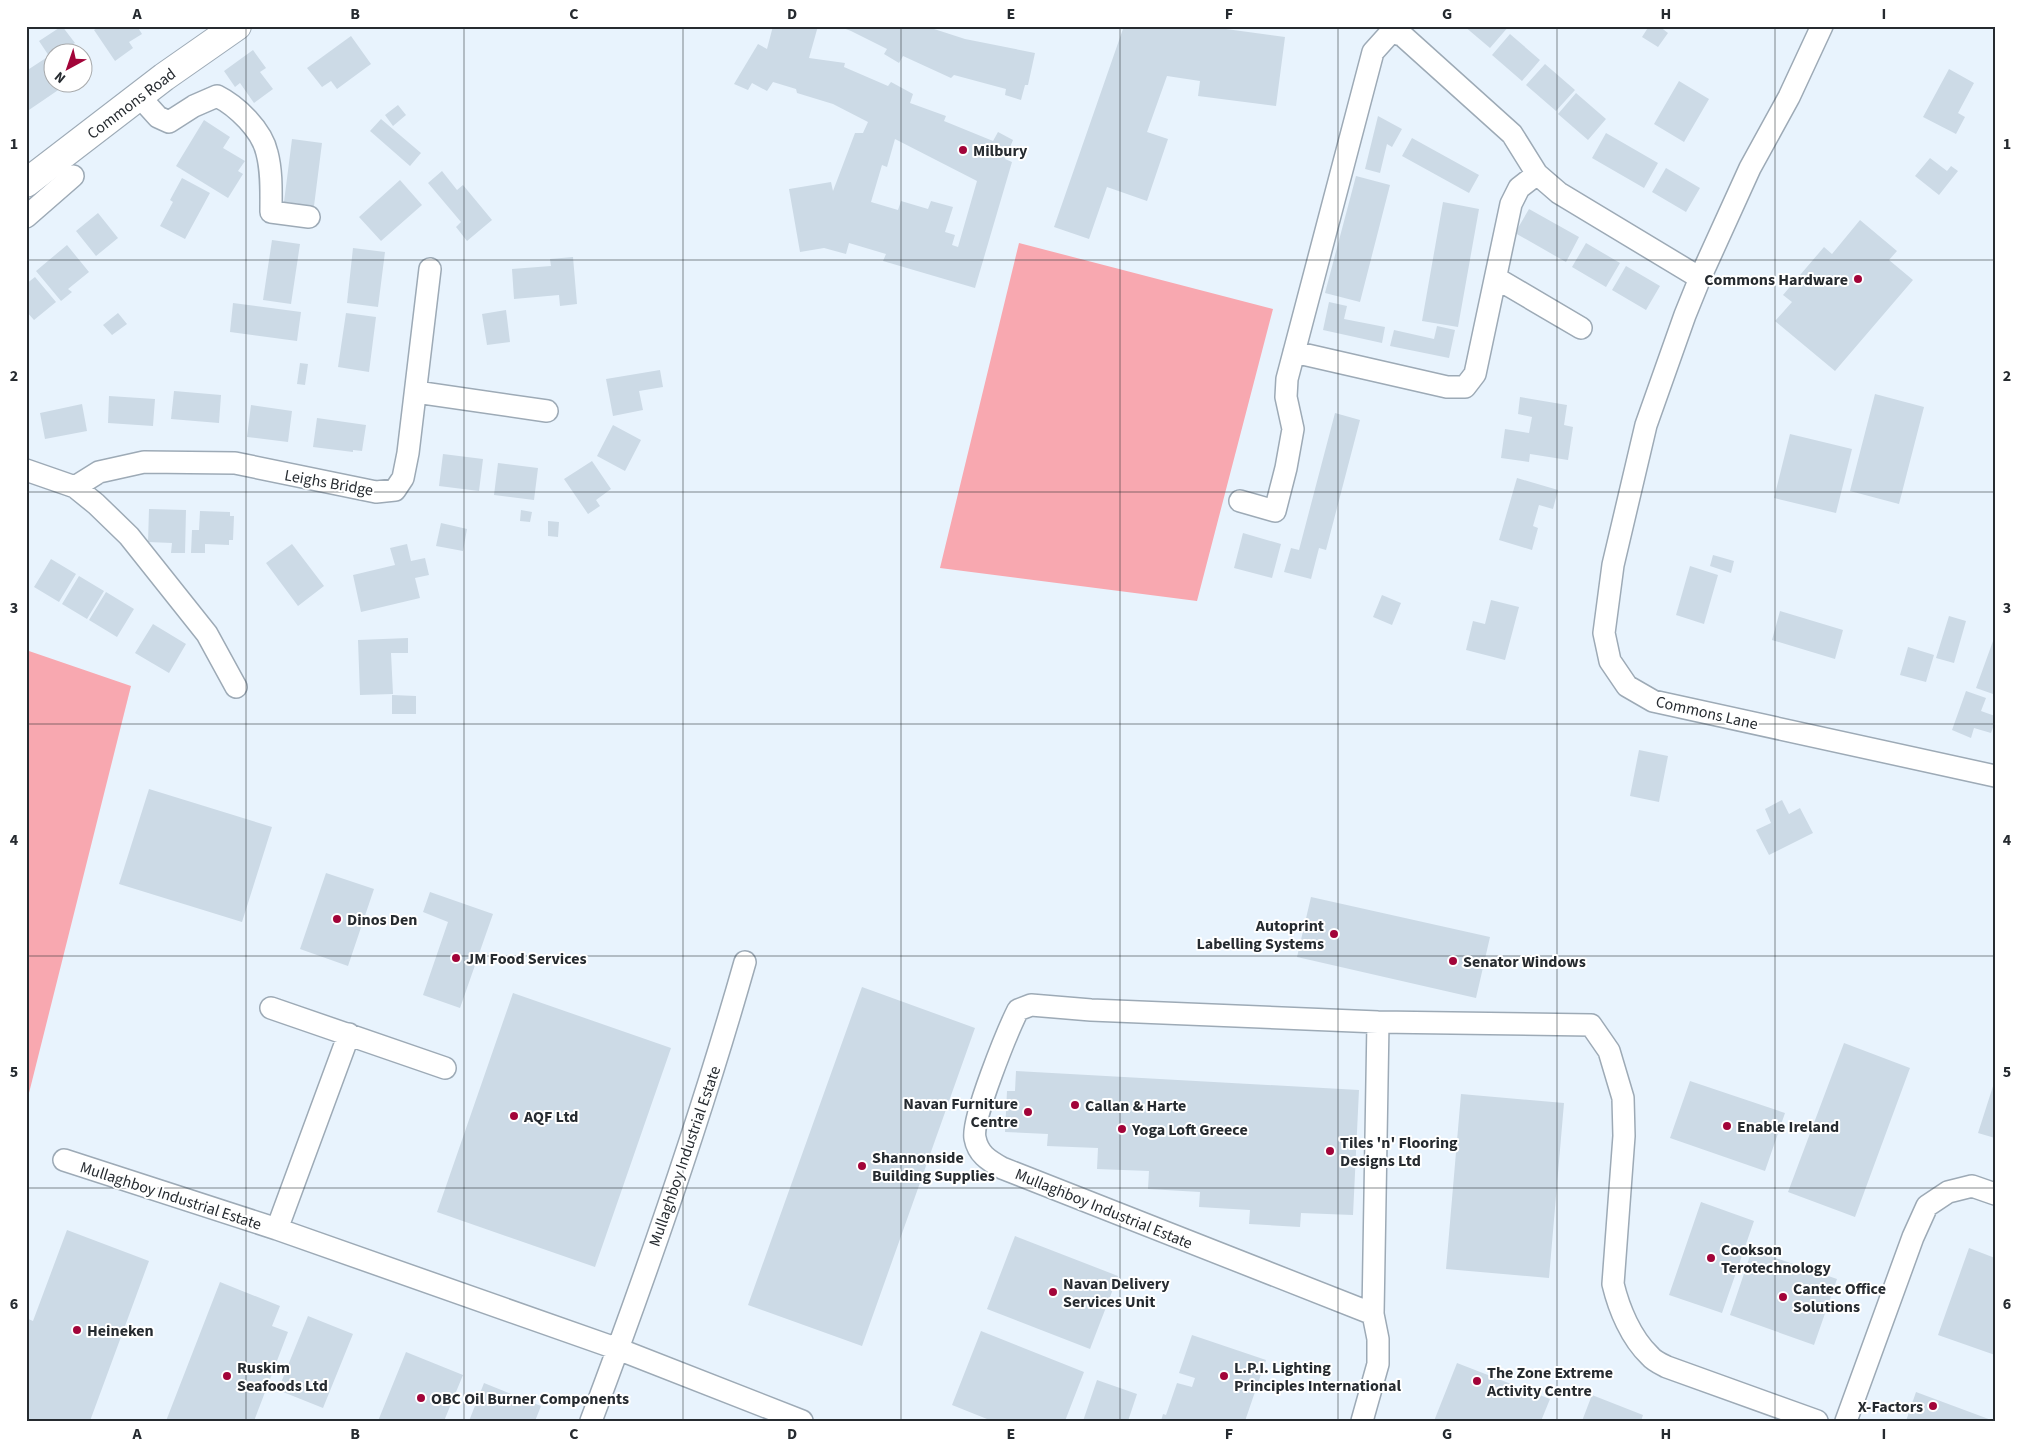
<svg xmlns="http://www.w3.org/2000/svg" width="2021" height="1447" viewBox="0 0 2021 1447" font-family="'Source Sans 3',sans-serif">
<rect width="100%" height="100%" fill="#e8f3fd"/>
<path fill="#f8a8b0" d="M 1019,243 L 1273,309 L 1197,601 L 940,568 Z
M 26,650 L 131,686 L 26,1105 Z"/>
<path fill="#ccdae6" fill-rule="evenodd" d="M 62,26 L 75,43 L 65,49 L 67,52 L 52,52 L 52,82 L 70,82 L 26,112 L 26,71 L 49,56 L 39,41 Z
M 100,26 L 137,26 L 142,34 L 129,42 L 133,48 L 115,61 L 94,30 Z
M 773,26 L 818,26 L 809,58 L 845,63 L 844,67 L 888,86 L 891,82 L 913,94 L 910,103 L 946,116 L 944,121 L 993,141 L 998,132 L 1013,140 L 1005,159 L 1012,162 L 975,288 L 883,261 L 886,254 L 849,243 L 846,254 L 824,248 L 800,252 L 789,189 L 831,182 L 833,191 L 855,133 L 863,133 L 868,122 L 833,104 L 797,93 L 796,89 L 773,82 L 767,91 L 752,83 L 748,90 L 734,84 L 758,44 L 767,49 ZM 895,139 L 977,181 L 958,247 L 952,245 L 955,235 L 945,232 L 953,207 L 931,201 L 928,209 L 901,201 L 898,210 L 871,202 L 882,165 L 887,167 Z
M 838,26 L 931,26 L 931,28 L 965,39 L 1035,53 L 1028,85 L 1025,85 L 1021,100 L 1005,95 L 1006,89 L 954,75 L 951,78 L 903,56 L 899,63 L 884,54 L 887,49 L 851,31 Z
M 1124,26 L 1204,26 L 1285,37 L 1276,106 L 1198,96 L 1200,81 L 1167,76 L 1147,132 L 1168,139 L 1147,201 L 1107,187 L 1089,239 L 1054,227 Z
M 1464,26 L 1509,26 L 1490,48 Z
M 1649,26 L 1659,26 L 1668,33 L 1658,47 L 1642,37 Z
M 1510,34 L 1540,60 L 1522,81 L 1492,55 Z
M 351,36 L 371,64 L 337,89 L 331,81 L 322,87 L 307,68 Z
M 253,50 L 266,68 L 260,72 L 273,89 L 254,103 L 240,83 L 235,87 L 224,71 Z
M 1545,64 L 1575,90 L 1556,111 L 1526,85 Z
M 1949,69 L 1974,83 L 1958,113 L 1965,117 L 1956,134 L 1923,117 Z
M 1679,81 L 1709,99 L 1684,142 L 1654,124 Z
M 1576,93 L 1606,119 L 1588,140 L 1558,114 Z
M 398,105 L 406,115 L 393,126 L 385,115 Z
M 1378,116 L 1402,129 L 1392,147 L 1387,144 L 1380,173 L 1365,169 Z
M 381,119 L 421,153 L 410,166 L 370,131 Z
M 204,120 L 230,137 L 223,148 L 245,161 L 238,171 L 243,174 L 228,198 L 176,166 Z
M 1606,133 L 1658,163 L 1644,188 L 1592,158 Z
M 1412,138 L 1479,175 L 1469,193 L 1402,156 Z
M 292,139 L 322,143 L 314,206 L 284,202 Z
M 1930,158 L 1947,171 L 1951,166 L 1958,171 L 1939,195 L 1915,176 Z
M 1666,168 L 1700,188 L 1686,212 L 1652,192 Z
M 442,171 L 457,190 L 463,185 L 492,220 L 467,241 L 456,227 L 461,222 L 428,183 Z
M 1356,176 L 1390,185 L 1360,302 L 1325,293 Z
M 182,178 L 210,193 L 185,239 L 160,226 L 173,202 L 170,200 Z
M 400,180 L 422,205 L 381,241 L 359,217 Z
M 1443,202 L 1479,209 L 1458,327 L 1422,321 Z
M 1529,209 L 1579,237 L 1566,262 L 1515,233 Z
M 98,213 L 118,238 L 96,256 L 76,231 Z
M 1860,220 L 1897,251 L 1889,260 L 1913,280 L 1835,371 L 1775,321 L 1792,302 L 1783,295 L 1824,247 L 1832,254 Z
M 272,240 L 300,244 L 291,304 L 263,300 Z
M 1586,243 L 1620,263 L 1606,287 L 1572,267 Z
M 67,245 L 89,272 L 68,289 L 72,292 L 61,301 L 36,271 Z
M 353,248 L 385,252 L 378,307 L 347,303 Z
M 573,257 L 577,304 L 560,306 L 559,295 L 514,299 L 512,269 L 551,266 L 550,259 Z
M 1626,266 L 1660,286 L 1646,310 L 1612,290 Z
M 35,277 L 56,302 L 34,320 L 26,311 L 26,284 Z
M 1329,302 L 1347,306 L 1344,319 L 1385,327 L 1382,343 L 1323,330 Z
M 233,303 L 301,312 L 297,341 L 230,332 Z
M 506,310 L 510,342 L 487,345 L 482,314 Z
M 118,313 L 127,324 L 112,335 L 103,325 Z
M 346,313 L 376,317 L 369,372 L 338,367 Z
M 1437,326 L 1455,330 L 1449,358 L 1390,346 L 1394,330 L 1434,339 Z
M 300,363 L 308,364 L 305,385 L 297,384 Z
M 660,370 L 663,387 L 639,391 L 643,410 L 613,416 L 606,379 Z
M 174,391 L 221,395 L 219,423 L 171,419 Z
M 1875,394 L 1924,407 L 1899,504 L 1850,491 Z
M 109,396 L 155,399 L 153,426 L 108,423 Z
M 1520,397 L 1567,405 L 1564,425 L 1573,427 L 1568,460 L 1530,454 L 1529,462 L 1501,458 L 1505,429 L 1529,433 L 1532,417 L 1518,414 Z
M 82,404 L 87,431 L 45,439 L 40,413 Z
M 251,405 L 292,411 L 288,442 L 247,437 Z
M 1335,413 L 1360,420 L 1326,550 L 1319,548 L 1311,579 L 1284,572 L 1291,548 L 1299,550 Z
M 317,418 L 366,425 L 362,451 L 353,450 L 353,452 L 313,447 Z
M 613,425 L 641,440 L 625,471 L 597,456 Z
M 1790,434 L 1852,449 L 1836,513 L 1774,498 Z
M 443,454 L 483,459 L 479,491 L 439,486 Z
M 592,461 L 611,489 L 596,500 L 600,506 L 588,514 L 564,479 Z
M 498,463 L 538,468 L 534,500 L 494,495 Z
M 1517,478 L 1558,490 L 1553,509 L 1539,505 L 1533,526 L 1538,528 L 1532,550 L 1499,540 Z
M 149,509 L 186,510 L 185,553 L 171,553 L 172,543 L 148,542 Z
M 521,510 L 532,512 L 530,522 L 520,521 Z
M 200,511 L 230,512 L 230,516 L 234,516 L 233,540 L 229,540 L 229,545 L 205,544 L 205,553 L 191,553 L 192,530 L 199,530 Z
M 548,521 L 559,522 L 558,537 L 548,536 Z
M 441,523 L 467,529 L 463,551 L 436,546 Z
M 1243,533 L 1281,544 L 1272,578 L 1234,568 Z
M 292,544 L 324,586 L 298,606 L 266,563 Z
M 407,544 L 411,561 L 425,558 L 429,575 L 415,578 L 420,598 L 361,612 L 353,575 L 395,565 L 390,548 Z
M 1713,555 L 1734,561 L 1731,573 L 1710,566 Z
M 51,559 L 76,574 L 59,602 L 34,587 Z
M 1690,566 L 1718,575 L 1704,624 L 1676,615 Z
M 79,576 L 104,591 L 87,619 L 62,604 Z
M 106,592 L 134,609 L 117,637 L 89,620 Z
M 1382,595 L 1401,603 L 1392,625 L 1373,617 Z
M 1491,600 L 1519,607 L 1505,660 L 1466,650 L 1473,621 L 1485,624 Z
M 1780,611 L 1843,630 L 1835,659 L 1772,640 Z
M 1949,616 L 1966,621 L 1954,663 L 1936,658 Z
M 153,624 L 186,644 L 169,673 L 135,653 Z
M 408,638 L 408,653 L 391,653 L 393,694 L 360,695 L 358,640 Z
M 1993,641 L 1995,642 L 1995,688 L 1993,694 L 1976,688 Z
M 1908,647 L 1934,655 L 1926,682 L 1900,675 Z
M 1966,691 L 1986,698 L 1981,711 L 1995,716 L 1995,722 L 1991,733 L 1974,728 L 1971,738 L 1952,730 Z
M 392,695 L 416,696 L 416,714 L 392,714 Z
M 1639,750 L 1668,756 L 1659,802 L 1630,796 Z
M 149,789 L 272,827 L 242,922 L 119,884 Z
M 1782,800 L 1789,814 L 1800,808 L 1813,833 L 1769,855 L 1756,830 L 1771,823 L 1765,809 Z
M 326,873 L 374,889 L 348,966 L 300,949 Z
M 430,892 L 493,914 L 460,1008 L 423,995 L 448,922 L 423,912 Z
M 1311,897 L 1490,937 L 1476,998 L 1297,957 Z
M 862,987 L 975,1028 L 862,1346 L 748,1305 Z
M 513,993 L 671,1048 L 595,1267 L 437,1212 Z
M 1844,1043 L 1910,1068 L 1855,1217 L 1788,1192 Z
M 1016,1071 L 1359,1090 L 1353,1215 L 1301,1213 L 1300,1227 L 1249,1224 L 1250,1210 L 1199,1207 L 1200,1192 L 1148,1189 L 1149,1171 L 1097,1169 L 1098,1148 L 1047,1146 L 1048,1134 L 1005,1132 L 1007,1091 L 1015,1091 Z
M 1690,1081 L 1785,1113 L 1765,1171 L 1670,1138 Z
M 1994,1083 L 1995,1083 L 1995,1138 L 1978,1133 Z
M 1461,1094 L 1564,1103 L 1549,1278 L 1446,1269 Z
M 1701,1202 L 1754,1221 L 1722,1313 L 1669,1295 Z
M 67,1230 L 149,1261 L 90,1421 L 26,1421 L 26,1318 L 33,1321 Z
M 1015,1236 L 1118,1276 L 1090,1349 L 987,1309 Z
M 1969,1248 L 1995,1258 L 1995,1355 L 1938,1335 Z
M 1752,1250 L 1837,1279 L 1814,1345 L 1730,1315 Z
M 220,1282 L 280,1306 L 272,1326 L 288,1332 L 254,1421 L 166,1421 Z
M 308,1316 L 353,1334 L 323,1408 L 278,1390 Z
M 981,1331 L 1084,1372 L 1065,1421 L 992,1421 L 952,1405 Z
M 1192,1335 L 1266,1360 L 1245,1421 L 1161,1421 L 1163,1414 L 1166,1415 L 1177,1383 L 1192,1387 L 1195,1378 L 1179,1373 Z
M 406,1352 L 463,1375 L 444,1421 L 378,1421 Z
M 1457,1363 L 1550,1399 L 1541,1421 L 1434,1421 Z
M 1097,1380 L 1137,1394 L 1128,1421 L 1083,1421 Z
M 484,1383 L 541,1406 L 535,1421 L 469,1421 Z
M 1916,1392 L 1994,1421 L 1906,1421 Z
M 1592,1395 L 1643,1415 L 1641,1421 L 1582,1421 Z"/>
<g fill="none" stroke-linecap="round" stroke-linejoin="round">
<defs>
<path id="street" d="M 1822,26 L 1789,97 L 1750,168 L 1700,278 L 1685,315 L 1646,425 L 1613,565 L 1604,633 L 1610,661 L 1627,686 L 1653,701 L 1995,776
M 1391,32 L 1402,35 L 1512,134 L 1537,174 L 1559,193 L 1700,278
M 139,96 L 158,117 L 169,122 L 194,106 L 217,96 C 237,106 262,130 267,153 C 272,172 271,192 271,212 L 309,217
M 26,217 L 73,176
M 1496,278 L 1581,328
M 1294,352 L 1447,387 L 1465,387 L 1475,374 L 1511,204 L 1519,188 L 1537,174
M 416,392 L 547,411
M 26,470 L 75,487 L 99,472 L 144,462 L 235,463 L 376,492 L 395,490 L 403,478 L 408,453 L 430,269
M 75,487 L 96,504 L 129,536 L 207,634 L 236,687
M 1240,501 L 1275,511 L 1286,468 L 1293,429 L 1286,397 L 1287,379 L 1373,52 L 1391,32 L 1390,26
M 271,1008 L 445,1068
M 64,1160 L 277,1229 L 618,1349 L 802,1421
M 277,1229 L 349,1034
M 1373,1314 L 1002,1168 C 988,1160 978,1154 975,1138 C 971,1120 1008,1030 1018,1010 L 1031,1005 L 1091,1010 L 1378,1022 L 1591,1025 L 1609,1051 L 1623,1098 L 1624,1136 L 1613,1284 C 1619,1309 1631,1338 1650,1356 C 1654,1361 1661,1364 1667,1367 L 1817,1421
M 591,1421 C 648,1270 701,1117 745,962
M 1362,1421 L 1378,1364 L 1378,1339 L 1373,1314 L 1378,1022
M 1846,1421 L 1913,1237 L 1927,1206 L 1948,1192 L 1972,1186 L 1995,1194"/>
<path id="secondary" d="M 26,183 L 164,77 L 237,26"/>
</defs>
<use href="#street" stroke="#9daab6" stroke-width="24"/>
<use href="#secondary" stroke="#9daab6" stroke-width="30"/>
<use href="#street" stroke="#fff" stroke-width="21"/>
<use href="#secondary" stroke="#fff" stroke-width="28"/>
</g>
<path fill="none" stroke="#262b30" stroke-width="1" stroke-opacity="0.55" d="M 246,26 L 246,1421M 464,26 L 464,1421M 683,26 L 683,1421M 901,26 L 901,1421M 1120,26 L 1120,1421M 1338,26 L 1338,1421M 1557,26 L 1557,1421M 1775,26 L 1775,1421M 26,260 L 1995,260M 26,492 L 1995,492M 26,724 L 1995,724M 26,956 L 1995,956M 26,1188 L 1995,1188"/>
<g fill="#a20439" stroke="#fff" stroke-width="2">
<circle cx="963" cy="150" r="5"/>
<circle cx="1858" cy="279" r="5"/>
<circle cx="337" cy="919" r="5"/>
<circle cx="1334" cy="934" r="5"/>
<circle cx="456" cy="958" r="5"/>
<circle cx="1453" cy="961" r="5"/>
<circle cx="1075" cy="1105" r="5"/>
<circle cx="1028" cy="1112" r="5"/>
<circle cx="514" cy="1116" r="5"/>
<circle cx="1727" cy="1126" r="5"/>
<circle cx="1122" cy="1129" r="5"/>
<circle cx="1330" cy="1151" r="5"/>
<circle cx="862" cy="1166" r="5"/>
<circle cx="1711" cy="1258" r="5"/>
<circle cx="1053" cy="1292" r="5"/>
<circle cx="1783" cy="1297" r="5"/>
<circle cx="77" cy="1330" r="5"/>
<circle cx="227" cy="1376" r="5"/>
<circle cx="1224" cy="1376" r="5"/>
<circle cx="1477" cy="1381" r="5"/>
<circle cx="421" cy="1398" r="5"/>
<circle cx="1933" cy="1406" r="5"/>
</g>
<g text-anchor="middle" stroke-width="4" stroke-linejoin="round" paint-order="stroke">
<g font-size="16" fill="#262b30" stroke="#fff">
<text transform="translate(131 103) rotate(-37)" y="6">Commons Road</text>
<text transform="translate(329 482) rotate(10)" y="6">Leighs Bridge</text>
<text transform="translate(1707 712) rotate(13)" y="6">Commons Lane</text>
<text transform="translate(684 1156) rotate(-71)" y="6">Mullaghboy Industrial Estate</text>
<text transform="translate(171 1195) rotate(18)" y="6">Mullaghboy Industrial Estate</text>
<text transform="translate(1104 1208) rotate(22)" y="6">Mullaghboy Industrial Estate</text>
</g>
<g font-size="16" font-weight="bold" fill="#262b30" stroke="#fff" text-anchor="start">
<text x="973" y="156">Milbury</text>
<text x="1848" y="285" text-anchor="end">Commons Hardware</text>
<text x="347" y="925">Dinos Den</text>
<text x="1324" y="931" text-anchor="end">Autoprint<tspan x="1324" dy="18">Labelling Systems</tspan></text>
<text x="466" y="964">JM Food Services</text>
<text x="1463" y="967">Senator Windows</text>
<text x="1018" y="1109" text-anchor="end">Navan Furniture<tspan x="1018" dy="18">Centre</tspan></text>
<text x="1085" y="1111">Callan &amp; Harte</text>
<text x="524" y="1122">AQF Ltd</text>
<text x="1737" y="1132">Enable Ireland</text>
<text x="1132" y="1135">Yoga Loft Greece</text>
<text x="1340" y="1148">Tiles 'n' Flooring<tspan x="1340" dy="18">Designs Ltd</tspan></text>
<text x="872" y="1163">Shannonside<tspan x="872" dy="18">Building Supplies</tspan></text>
<text x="1721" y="1255">Cookson<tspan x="1721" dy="18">Terotechnology</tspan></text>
<text x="1063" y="1289">Navan Delivery<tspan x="1063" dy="18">Services Unit</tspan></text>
<text x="1793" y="1294">Cantec Office<tspan x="1793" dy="18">Solutions</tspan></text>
<text x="87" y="1336">Heineken</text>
<text x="237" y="1373">Ruskim<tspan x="237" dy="18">Seafoods Ltd</tspan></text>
<text x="1234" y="1373">L.P.I. Lighting<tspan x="1234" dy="18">Principles International</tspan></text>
<text x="1487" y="1378">The Zone Extreme<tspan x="1487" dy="18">Activity Centre</tspan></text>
<text x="431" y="1404">OBC Oil Burner Components</text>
<text x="1923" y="1412" text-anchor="end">X-Factors</text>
</g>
</g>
<rect width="2021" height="1447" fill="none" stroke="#ffffff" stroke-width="55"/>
<g transform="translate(68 68) rotate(220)"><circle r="24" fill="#ffffff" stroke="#a8aaac"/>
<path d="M0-4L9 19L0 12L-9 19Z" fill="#a20439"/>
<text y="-8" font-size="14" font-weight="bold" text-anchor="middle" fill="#262b30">N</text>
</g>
<rect x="28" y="28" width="1966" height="1392" fill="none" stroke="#262b30" stroke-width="2"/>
<g font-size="16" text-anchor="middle" font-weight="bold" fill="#262b30">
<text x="137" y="19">A</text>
<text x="355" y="19">B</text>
<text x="574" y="19">C</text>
<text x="792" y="19">D</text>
<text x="1011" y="19">E</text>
<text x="1229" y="19">F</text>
<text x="1447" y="19">G</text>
<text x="1666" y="19">H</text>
<text x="1884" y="19">I</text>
<text x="14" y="149">1</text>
<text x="2007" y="149">1</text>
<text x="14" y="381">2</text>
<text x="2007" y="381">2</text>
<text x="14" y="613">3</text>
<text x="2007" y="613">3</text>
<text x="14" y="845">4</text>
<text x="2007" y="845">4</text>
<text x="14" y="1077">5</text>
<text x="2007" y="1077">5</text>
<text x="14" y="1309">6</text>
<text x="2007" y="1309">6</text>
<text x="137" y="1439">A</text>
<text x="355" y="1439">B</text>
<text x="574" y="1439">C</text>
<text x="792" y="1439">D</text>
<text x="1011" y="1439">E</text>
<text x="1229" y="1439">F</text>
<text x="1447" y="1439">G</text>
<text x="1666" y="1439">H</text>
<text x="1884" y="1439">I</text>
</g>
</svg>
